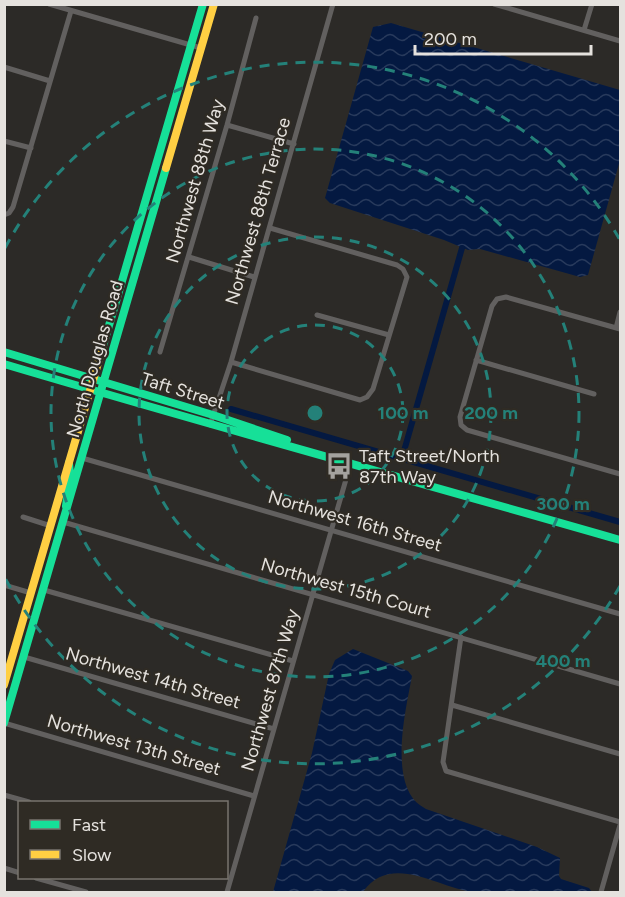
<svg xmlns="http://www.w3.org/2000/svg" width="625" height="897" viewBox="0 0 625 897" font-family="Figtree,sans-serif">
<defs>
<pattern id="water-waves" width="16" height="10" patternUnits="userSpaceOnUse" patternTransform="scale(1.5)"><rect width="16" height="10" fill="#041941"/><path d="M0 5q4-4 8 0t8 0" fill="none" stroke="#283a5c"/></pattern>
</defs>
<rect width="100%" height="100%" fill="#2c2a27"/>
<path fill="url(#water-waves)" d="M 391,23 L 620,90 L 620,160 L 588,275 L 580,277 L 480,249 L 468,250 L 444,240 L 330,203 L 325,198 L 373,27 Z
M 353,649 L 408,671 L 412,676 C 406,708 392,768 412,797 C 415,802 421,806 426,809 L 537,847 L 560,858 L 559,876 L 561,879 L 589,888 L 592,892 C 553,893 514,895 475,892 C 440,890 392,851 363,892 L 273,892 L 312,753 L 329,674 L 335,660 Z"/>
<g fill="none" stroke-linecap="round" stroke-linejoin="round">
<path stroke="#041941" stroke-width="6" d="M 231,409 L 620,522
M 402,458 L 462,248"/>
<path stroke="#62605f" stroke-width="5" d="M 49,4 L 201,48
M 494,4 L 620,41
M 584,30 L 592,4
M 4,67 L 50,81
M 227,125 L 294,144
M 4,141 L 31,148
M 4,215 L 9,213 L 13,207 L 71,11
M 189,257 L 254,277
M 317,315 L 389,335
M 616,328 L 620,312
M 620,329 L 506,297 L 497,299 L 492,306 L 460,417 L 461,425 L 467,430 L 620,474
M 160,352 L 227,125 L 256,18
M 476,360 L 594,394
M 231,362 L 360,400 L 367,397 L 373,389 L 407,277 L 403,269 L 397,265 L 270,228
M 210,425 L 231,362 L 333,4
M 82,458 L 620,614
M 23,517 L 51,526
M 63,522 L 620,684
M 4,585 L 31,593
M 44,590 L 293,661
M 461,637 L 443,762 L 446,771 L 620,822
M 24,657 L 274,729
M 452,705 L 620,754
M 4,723 L 254,796
M 4,795 L 29,802
M 4,868 L 20,873
M 36,878 L 86,892
M 227,892 L 351,462
M 601,892 L 620,825"/>
<path stroke="#16e098" stroke-width="8" d="M 103,346 L 203,4
M 4,352 L 213,415 L 287,440
M 4,364 C 209,425 415,481 620,540
M 66,506 L 70,474 L 69,463
M 4,723 L 166,168"/>
<path stroke="#ffcf43" stroke-width="8" d="M 166,168 L 214,4
M 4,685 L 103,346"/>
</g>
<g fill="none" stroke="#248179" stroke-width="3" stroke-dasharray="10 8">
<circle cx="315" cy="413" r="88"/>
<circle cx="315" cy="413" r="176"/>
<circle cx="315" cy="413" r="264"/>
<path d="M620 586A351 351 0 0 1 5 578M5 248A351 351 0 0 1 620 240"/>
</g>
<defs>
<symbol id="bus-bare" viewBox="-9 -9 18 18"><path d="M-5-6H5V4H4V6H2V4H-2V6H-4V4H-5ZM-3.5-4V0h7V-4ZM-3.5 1.2v1.5H-2V1.2ZM2 1.2v1.5H3.5V1.2Z" fill="#a4a29e" stroke="#2f2b24" stroke-width="2.5" paint-order="stroke"/></symbol>
</defs>
<g fill-rule="evenodd">
<use href="#bus-bare" x="320" y="447" width="38" height="38"/>
</g>
<g text-anchor="middle" stroke-width="4.5" stroke-linejoin="round" paint-order="stroke">
<g font-size="18" fill="#e5e2de" stroke="#2f2b24">
<text transform="translate(195 181) rotate(-74)" y="6">Northwest 88th Way</text>
<text transform="translate(258 211) rotate(-74)" y="6">Northwest 88th Terrace</text>
<text transform="translate(95 359) rotate(-74)" y="6">North Douglas Road</text>
<text transform="translate(183 391) rotate(17)" y="6">Taft Street</text>
<text transform="translate(355 521) rotate(16)" y="6">Northwest 16th Street</text>
<text transform="translate(346 588) rotate(16)" y="6">Northwest 15th Court</text>
<text transform="translate(153 678) rotate(16)" y="6">Northwest 14th Street</text>
<text transform="translate(270 690) rotate(-74)" y="6">Northwest 87th Way</text>
<text transform="translate(134 745) rotate(16)" y="6">Northwest 13th Street</text>
</g>
<g font-size="18" fill="#e5e2de" stroke="#2f2b24" text-anchor="start">
<text x="359" y="462">Taft Street/North<tspan x="359" dy="21">87th Way</tspan></text>
</g>
</g>
<circle cx="315" cy="413" r="9" fill="#248179" stroke="#2f2b24" stroke-width="3"/>
<g font-size="18" text-anchor="middle" font-weight="bold" fill="#248179" stroke="#2f2b24" stroke-width="4.5" stroke-linejoin="round" paint-order="stroke">
<text x="403" y="419">100 m</text>
<text x="491" y="419">200 m</text>
<text x="563" y="510">300 m</text>
<text x="563" y="667">400 m</text>
</g>
<rect width="625" height="897" fill="none" stroke="#e5e2de" stroke-width="12"/>
<rect x="18" y="801" width="210" height="78" fill="#2f2b24" stroke="#78746e" stroke-width="1.5"/>
<rect x="30" y="820" width="30" height="9" fill="#16e098" stroke="#78746e" stroke-width="1.5"/>
<text x="72" y="831" font-size="18" fill="#e5e2de">Fast</text>
<rect x="30" y="850" width="30" height="9" fill="#ffcf43" stroke="#78746e" stroke-width="1.5"/>
<text x="72" y="861" font-size="18" fill="#e5e2de">Slow</text>
<path d="M415 45v9h176v-9" fill="none" stroke="#e5e2de" stroke-width="3"/>
<text x="424" y="45" font-size="18" fill="#e5e2de" stroke="#2f2b24" stroke-width="4.5" paint-order="stroke">200 m</text>
</svg>
